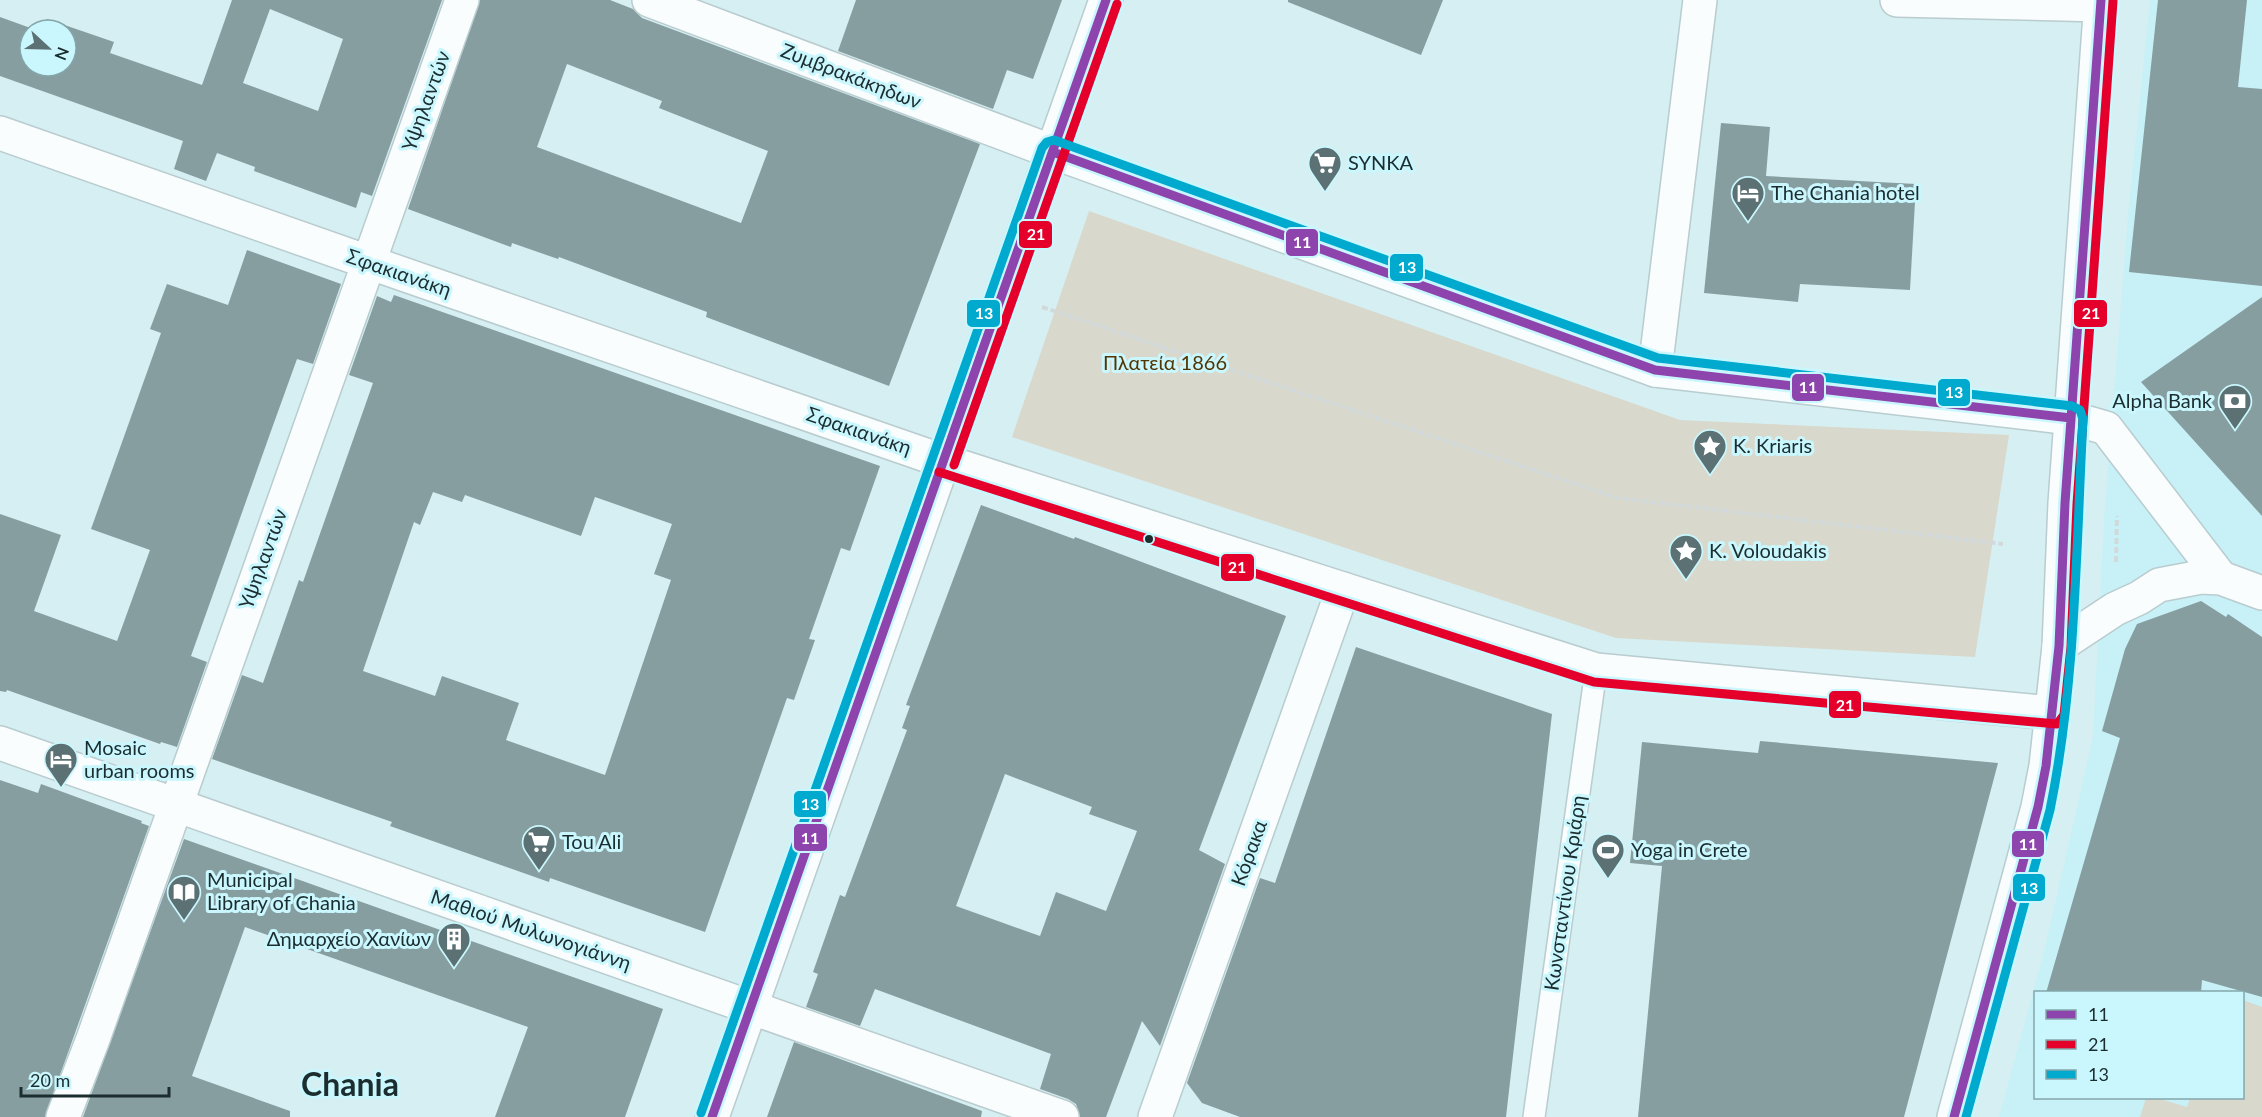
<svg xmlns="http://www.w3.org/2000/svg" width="2262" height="1117" viewBox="0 0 2262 1117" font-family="Lato,sans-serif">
<rect width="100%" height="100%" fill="#d6eff2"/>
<path fill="#c7f1f6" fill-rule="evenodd" d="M 2150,0 L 2262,0 L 2262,1117 L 1999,1117 L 2044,952 L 2093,737 L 2104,520 L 2128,216 ZM 2036,992 L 2242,992 L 2242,1098 L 2036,1098 Z"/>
<path fill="#d8d8cc" d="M 1089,211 L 1680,420 L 2009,435 L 1975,657 L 1616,638 L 1012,437 Z
M 2243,1000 L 2262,1007 L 2262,1117 L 2140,1117 L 2146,1098 L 2157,1098 L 2187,1107 L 2190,1098 L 2242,1098 Z"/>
<path fill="#879ea1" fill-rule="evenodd" d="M 232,0 L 442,0 L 372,196 L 361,192 L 356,208 L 254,171 L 255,167 L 217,153 L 206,181 L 174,169 L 183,141 L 0,76 L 0,17 L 36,30 L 30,30 L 30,66 L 66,66 L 66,30 L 43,30 L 47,19 L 114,42 L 110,53 L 202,85 ZM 270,9 L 343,39 L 318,111 L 243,83 Z
M 480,0 L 610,0 L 633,9 L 642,18 L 980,144 L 889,386 L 706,317 L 707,312 L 559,257 L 558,259 L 512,243 L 511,247 L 408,209 ZM 567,64 L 662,101 L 659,108 L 768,151 L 741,223 L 537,147 Z
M 856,0 L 1062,0 L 1033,79 L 1007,70 L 993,109 L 838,51 Z
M 1288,0 L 1443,0 L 1421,55 L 1288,2 Z
M 2158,0 L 2247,0 L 2238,87 L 2262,89 L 2262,286 L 2129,272 Z
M 1721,123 L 1770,127 L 1766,176 L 1916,184 L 1910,290 L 1800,284 L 1798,302 L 1704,293 Z
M 247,250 L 341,284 L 313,364 L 297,359 L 271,431 L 191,656 L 207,662 L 177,747 L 161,742 L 160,744 L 7,690 L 6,692 L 0,691 L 0,514 L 61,535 L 34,611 L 117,641 L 150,550 L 91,529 L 161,333 L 150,329 L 167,284 L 228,305 Z
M 394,295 L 880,466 L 850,551 L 841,548 L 809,639 L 815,640 L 794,700 L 787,698 L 705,932 L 550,878 L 549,882 L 390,826 L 392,822 L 212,759 L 242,675 L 263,683 L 299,580 L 303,582 L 373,383 L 349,375 L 377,296 L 391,302 ZM 433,492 L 462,502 L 465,495 L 581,536 L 595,497 L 672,524 L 654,574 L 671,580 L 605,775 L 506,740 L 519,703 L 442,676 L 435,696 L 363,671 L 414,522 L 420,525 Z
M 2262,297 L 2262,516 L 2141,382 Z
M 981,505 L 1074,539 L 1075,537 L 1286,616 L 1199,850 L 1225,864 L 1160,1046 L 1142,1021 L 1106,1117 L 1080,1117 L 1076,1104 L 1068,1099 L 1040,1089 L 1051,1054 L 875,989 L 860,1026 L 806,1007 L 818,974 L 813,972 L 840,895 L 845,897 L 907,730 L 902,728 L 910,706 L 906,705 ZM 1005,774 L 1092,807 L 1089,814 L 1137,831 L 1106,911 L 1056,892 L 1040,936 L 956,906 Z
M 2201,601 L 2226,617 L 2228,614 L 2262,637 L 2262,997 L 2202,980 L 2201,993 L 2046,993 L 2120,738 L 2102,731 L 2125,649 L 2137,624 Z
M 1356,647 L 1552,714 L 1506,1117 L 1240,1117 L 1202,1103 L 1187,1083 L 1260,878 L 1275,883 Z
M 1760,741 L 1998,763 L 1904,1117 L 1638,1117 L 1662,866 L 1630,863 L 1642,742 L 1758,753 Z
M 0,780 L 38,793 L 41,784 L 142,821 L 141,823 L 149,826 L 45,1117 L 0,1117 Z
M 184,839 L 663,1009 L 625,1117 L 495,1117 L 528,1027 L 245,927 L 192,1076 L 290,1111 L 290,1117 L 83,1117 Z
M 794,1042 L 982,1111 L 981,1117 L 767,1117 Z"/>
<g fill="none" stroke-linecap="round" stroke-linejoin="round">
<defs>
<path id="lane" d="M 1534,1117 L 1596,670"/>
<path id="street" d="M 1897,0 L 2101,5
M 0,133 L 368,262 L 943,461
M 1655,370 L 1700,0
M 2071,418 L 2106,428 L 2221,578
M 2059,646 L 2115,609 L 2139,598 L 2159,585 L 2201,577 L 2221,578 L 2262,593
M 0,743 L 1062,1117
M 63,1117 L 93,1039 L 462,0
M 1155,1117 L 1343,589"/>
<path id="secondary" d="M 649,0 L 1053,152 L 1655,370 L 2071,418
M 943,461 L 1596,670 L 2052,713
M 712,1117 L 1106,0
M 1954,1117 L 2038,807 L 2046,766 L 2059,646 L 2065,503 L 2101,0"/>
</defs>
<use href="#lane" stroke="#b9cccf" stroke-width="24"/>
<use href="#street" stroke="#b9cccf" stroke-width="36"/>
<use href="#secondary" stroke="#b9cccf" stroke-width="36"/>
<path stroke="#d2d9da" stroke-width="4" stroke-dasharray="6 3" stroke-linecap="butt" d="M 1042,307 L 1618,498 L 2003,544
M 2116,562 L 2117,516"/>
<use href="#lane" stroke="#f9fdfd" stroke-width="21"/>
<use href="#street" stroke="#f9fdfd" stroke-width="33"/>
<use href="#secondary" stroke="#f9fdfd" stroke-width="33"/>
<defs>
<path id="bus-1" d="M 1053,152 L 1655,370 L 2071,418
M 712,1117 L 1106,0
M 1954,1117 L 2038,807 L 2046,766 L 2059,646 L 2065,503 L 2101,0"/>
<path id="bus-2" d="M 954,465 L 1117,4
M 939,472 L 1594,682 L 2057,724 L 2064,715 L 2071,647 L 2077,504 L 2113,1"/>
<path id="bus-3" d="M 701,1113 L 1042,148 L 1047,142 L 1054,140 L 1658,358 L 2072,406 L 2080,410 L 2083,419 C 2076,549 2076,682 2050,810 L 1966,1117"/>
</defs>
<use href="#bus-1" stroke="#caf7fe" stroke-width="14"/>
<use href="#bus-2" stroke="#caf7fe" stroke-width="14"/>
<use href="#bus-3" stroke="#caf7fe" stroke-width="14"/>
<use href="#bus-1" stroke="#8e44ad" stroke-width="9"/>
<use href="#bus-2" stroke="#e4002b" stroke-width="9"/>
<use href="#bus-3" stroke="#00a9ce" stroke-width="9"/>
</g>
<defs>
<symbol id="supermarket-pin" viewBox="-11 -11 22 30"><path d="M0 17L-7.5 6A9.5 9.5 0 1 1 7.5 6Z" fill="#5c7173" stroke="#caf7fe"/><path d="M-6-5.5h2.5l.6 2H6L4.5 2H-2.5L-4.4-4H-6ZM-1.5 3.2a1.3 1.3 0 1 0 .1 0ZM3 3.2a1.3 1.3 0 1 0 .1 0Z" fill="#fff"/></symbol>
<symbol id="hotel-pin" viewBox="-11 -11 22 30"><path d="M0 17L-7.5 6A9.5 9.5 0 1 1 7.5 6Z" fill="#5c7173" stroke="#caf7fe"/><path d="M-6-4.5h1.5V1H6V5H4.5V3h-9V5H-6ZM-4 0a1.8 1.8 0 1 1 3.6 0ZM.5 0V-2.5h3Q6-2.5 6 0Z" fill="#fff"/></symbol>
<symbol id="bank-pin" viewBox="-11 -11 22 30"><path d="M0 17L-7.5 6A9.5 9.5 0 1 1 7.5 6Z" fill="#5c7173" stroke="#caf7fe"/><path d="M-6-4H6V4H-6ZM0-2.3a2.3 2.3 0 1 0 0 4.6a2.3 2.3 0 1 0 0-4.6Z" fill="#fff"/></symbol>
<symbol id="sight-pin" viewBox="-11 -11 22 30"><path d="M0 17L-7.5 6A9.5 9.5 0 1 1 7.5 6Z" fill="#5c7173" stroke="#caf7fe"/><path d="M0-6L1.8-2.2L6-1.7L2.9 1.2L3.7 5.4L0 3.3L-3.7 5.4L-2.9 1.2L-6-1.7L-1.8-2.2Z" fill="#fff"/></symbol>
<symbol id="stadium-pin" viewBox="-11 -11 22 30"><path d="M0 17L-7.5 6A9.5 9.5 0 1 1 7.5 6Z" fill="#5c7173" stroke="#caf7fe"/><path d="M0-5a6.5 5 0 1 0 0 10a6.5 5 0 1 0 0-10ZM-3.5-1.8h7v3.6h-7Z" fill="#fff"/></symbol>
<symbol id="library-pin" viewBox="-11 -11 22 30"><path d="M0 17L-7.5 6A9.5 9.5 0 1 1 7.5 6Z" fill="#5c7173" stroke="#caf7fe"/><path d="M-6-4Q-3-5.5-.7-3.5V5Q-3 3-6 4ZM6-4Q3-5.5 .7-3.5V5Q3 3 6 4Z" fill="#fff"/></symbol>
<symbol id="building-pin" viewBox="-11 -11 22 30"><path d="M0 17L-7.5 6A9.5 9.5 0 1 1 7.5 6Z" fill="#5c7173" stroke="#caf7fe"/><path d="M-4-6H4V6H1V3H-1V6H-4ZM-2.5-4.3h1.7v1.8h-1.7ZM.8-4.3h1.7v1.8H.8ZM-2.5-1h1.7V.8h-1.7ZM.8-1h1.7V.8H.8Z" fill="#fff"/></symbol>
</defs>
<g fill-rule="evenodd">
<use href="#supermarket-pin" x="1306" y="144" width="38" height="52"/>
<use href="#hotel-pin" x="1729" y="174" width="38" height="52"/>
<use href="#bank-pin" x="2216" y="382" width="38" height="52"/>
<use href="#sight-pin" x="1691" y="427" width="38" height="52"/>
<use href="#sight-pin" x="1667" y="532" width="38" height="52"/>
<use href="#hotel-pin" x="42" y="740" width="38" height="52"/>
<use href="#supermarket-pin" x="520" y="823" width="38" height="52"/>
<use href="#stadium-pin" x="1589" y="831" width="38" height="52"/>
<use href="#library-pin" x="165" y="873" width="38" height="52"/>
<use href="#building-pin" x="435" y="920" width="38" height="52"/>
</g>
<circle fill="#1b2d2f" stroke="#caf7fe" stroke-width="2" cx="1149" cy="539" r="5"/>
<g text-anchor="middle" stroke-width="6" stroke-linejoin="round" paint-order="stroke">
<g font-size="20" fill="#1b2d2f" stroke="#caf7fe">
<text transform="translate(851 76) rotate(21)" y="7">Ζυμβρακάκηδων</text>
<text transform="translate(426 101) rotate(-70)" y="7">Υψηλαντών</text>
<text transform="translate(399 273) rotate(19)" y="7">Σφακιανάκη</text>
<text transform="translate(859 431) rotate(19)" y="7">Σφακιανάκη</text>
<text transform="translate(263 559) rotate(-70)" y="7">Υψηλαντών</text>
<text transform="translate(1249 853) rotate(-70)" y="7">Κόρακα</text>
<text transform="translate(1565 893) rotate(-82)" y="7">Κωνσταντίνου Κριάρη</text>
<text transform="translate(531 930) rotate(19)" y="7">Μαθιού Μυλωνογιάννη</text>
</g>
<g font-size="20" fill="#1b2d2f" stroke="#caf7fe" text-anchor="start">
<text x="1348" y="170">SYNKA</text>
<text x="1771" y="200">The Chania hotel</text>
<text x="2212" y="408" text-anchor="end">Alpha Bank</text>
<text x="1733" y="453">K. Kriaris</text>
<text x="1709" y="558">K. Voloudakis</text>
<text x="84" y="755">Mosaic<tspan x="84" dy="23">urban rooms</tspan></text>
<text x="562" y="849">Tou Ali</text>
<text x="1631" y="857">Yoga in Crete</text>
<text x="207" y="887">Municipal<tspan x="207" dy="23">Library of Chania</tspan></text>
<text x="431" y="946" text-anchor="end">Δημαρχείο Χανίων</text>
</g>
<g font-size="20" fill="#523503" stroke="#caf7fe">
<text x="1165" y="370">Πλατεία 1866</text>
</g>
<g font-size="32" font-weight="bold" fill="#1b2d2f" stroke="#caf7fe">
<text x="350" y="1096">Chania</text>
</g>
</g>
<g stroke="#caf7fe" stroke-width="2">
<rect x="1018" y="220" width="35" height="29" rx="6" fill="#e4002b"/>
<rect x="1285" y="228" width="34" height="29" rx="6" fill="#8e44ad"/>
<rect x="1389" y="253" width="35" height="29" rx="6" fill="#00a9ce"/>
<rect x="966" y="299" width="35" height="29" rx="6" fill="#00a9ce"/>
<rect x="2073" y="299" width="35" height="29" rx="6" fill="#e4002b"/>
<rect x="1791" y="373" width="34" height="29" rx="6" fill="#8e44ad"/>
<rect x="1937" y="378" width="34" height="29" rx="6" fill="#00a9ce"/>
<rect x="1220" y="553" width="35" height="29" rx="6" fill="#e4002b"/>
<rect x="1828" y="690" width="34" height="29" rx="6" fill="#e4002b"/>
<rect x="793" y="790" width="34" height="28" rx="6" fill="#00a9ce"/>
<rect x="793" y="823" width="35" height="29" rx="6" fill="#8e44ad"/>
<rect x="2011" y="830" width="34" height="28" rx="6" fill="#8e44ad"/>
<rect x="2012" y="873" width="34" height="29" rx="6" fill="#00a9ce"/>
</g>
<g font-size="16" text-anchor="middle" font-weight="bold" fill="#fff">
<text x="1036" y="240">21</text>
<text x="1302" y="248">11</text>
<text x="1407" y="273">13</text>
<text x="984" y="319">13</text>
<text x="2091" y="319">21</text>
<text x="1808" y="393">11</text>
<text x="1954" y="398">13</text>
<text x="1237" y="573">21</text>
<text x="1845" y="711">21</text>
<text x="810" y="810">13</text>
<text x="810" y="844">11</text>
<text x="2028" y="850">11</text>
<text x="2029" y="894">13</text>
</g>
<rect x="2034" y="991" width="210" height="108" fill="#caf7fe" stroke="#84a6ab" stroke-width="1.5"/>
<rect x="2046" y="1010" width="30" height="9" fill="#8e44ad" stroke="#84a6ab" stroke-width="1.5"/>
<text x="2088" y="1021" font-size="18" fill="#1b2d2f">11</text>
<rect x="2046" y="1040" width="30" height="9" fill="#e4002b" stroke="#84a6ab" stroke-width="1.5"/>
<text x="2088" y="1051" font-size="18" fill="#1b2d2f">21</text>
<rect x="2046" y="1070" width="30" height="9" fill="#00a9ce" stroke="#84a6ab" stroke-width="1.5"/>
<text x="2088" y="1081" font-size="18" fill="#1b2d2f">13</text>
<g transform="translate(48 48) rotate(112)"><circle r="28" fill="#caf7fe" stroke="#84a6ab" stroke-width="1.5"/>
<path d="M0-4.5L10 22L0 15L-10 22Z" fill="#5c7173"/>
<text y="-9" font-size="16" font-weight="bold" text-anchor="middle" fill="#1b2d2f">N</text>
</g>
<path d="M21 1087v9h148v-9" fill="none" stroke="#1b2d2f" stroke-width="3"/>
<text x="30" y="1087" font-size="18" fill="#1b2d2f" stroke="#caf7fe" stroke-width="4.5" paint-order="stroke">20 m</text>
</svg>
